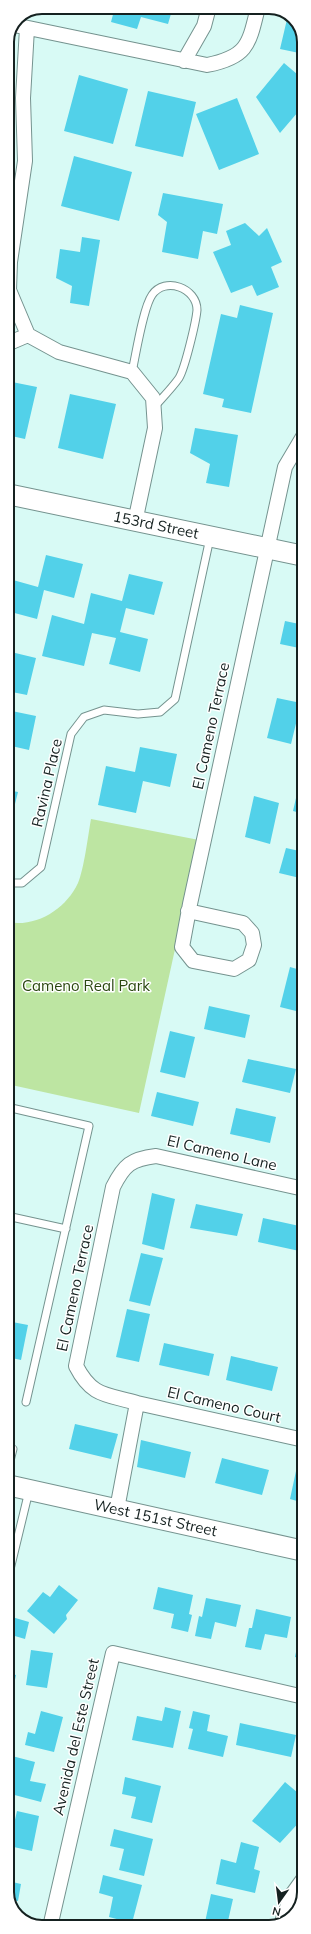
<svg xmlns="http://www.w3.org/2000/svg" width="311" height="1934" viewBox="0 0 311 1934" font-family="Mulish,sans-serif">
<rect width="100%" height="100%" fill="#d8faf5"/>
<path fill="#bde5a2" d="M 91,819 L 199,840 L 139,1113 L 7,1084 L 7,922 C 36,928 66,909 78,883 C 84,869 88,836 91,819 Z"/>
<path fill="#52d1e9" d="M 115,7 L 173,7 L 168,24 L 141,17 L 137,29 L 111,22 Z
M 288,15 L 294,18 L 304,38 L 304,54 L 280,49 Z
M 284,63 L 304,80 L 304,105 L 280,133 L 256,97 Z
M 79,75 L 128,89 L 113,144 L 64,131 Z
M 148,91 L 196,102 L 183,157 L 135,146 Z
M 237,98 L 259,154 L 219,170 L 196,114 Z
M 74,156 L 132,172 L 119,221 L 61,206 Z
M 163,193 L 223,204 L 217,234 L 203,231 L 198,259 L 162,252 L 167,222 L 158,215 Z
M 245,223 L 259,236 L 267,228 L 282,262 L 271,267 L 279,287 L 257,296 L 252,285 L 231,293 L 213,252 L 231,245 L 226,231 Z
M 82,237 L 100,240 L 89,306 L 70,303 L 72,286 L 56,278 L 60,249 L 80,252 Z
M 303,301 L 304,301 L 304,328 L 297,327 Z
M 240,305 L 273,313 L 251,413 L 222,407 L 224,399 L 203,394 L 221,314 L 237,318 Z
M 7,381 L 37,387 L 25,439 L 7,435 Z
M 70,394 L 116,404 L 103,459 L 58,448 Z
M 195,428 L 238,435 L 229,487 L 206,483 L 210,464 L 190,453 Z
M 46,555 L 83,564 L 74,598 L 44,590 L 37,619 L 7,611 L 7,602 L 13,580 L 38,587 Z
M 129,574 L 163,582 L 154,615 L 126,608 L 120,632 L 148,639 L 140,672 L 109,664 L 116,638 L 92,633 L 84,666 L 42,656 L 52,615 L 84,624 L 91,593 L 122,601 Z
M 285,621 L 304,625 L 304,649 L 280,644 Z
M 7,651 L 36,658 L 27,695 L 7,691 Z
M 277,698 L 301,703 L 291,744 L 267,738 Z
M 7,710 L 36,716 L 29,750 L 7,745 Z
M 140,747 L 177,754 L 170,787 L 143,781 L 136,813 L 98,805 L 106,766 L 135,772 Z
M 299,785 L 304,786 L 304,814 L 293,811 Z
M 7,790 L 18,792 L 10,824 L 7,823 Z
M 254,796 L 279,803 L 270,844 L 245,837 Z
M 286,848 L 304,852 L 304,879 L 279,873 Z
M 303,914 L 304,914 L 304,945 L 296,943 Z
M 290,967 L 304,971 L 304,1013 L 280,1007 Z
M 209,1006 L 250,1015 L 245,1038 L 204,1029 Z
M 170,1031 L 195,1037 L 185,1078 L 160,1072 Z
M 248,1059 L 296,1069 L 290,1093 L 242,1082 Z
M 303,1087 L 304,1087 L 304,1125 L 296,1123 Z
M 157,1092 L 199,1102 L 193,1126 L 151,1116 Z
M 236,1108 L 276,1117 L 270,1143 L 230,1134 Z
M 152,1193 L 175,1199 L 164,1250 L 142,1244 Z
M 196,1204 L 243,1214 L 237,1236 L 190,1228 Z
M 263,1218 L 304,1227 L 304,1252 L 258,1242 Z
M 141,1253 L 163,1258 L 150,1306 L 129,1301 Z
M 127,1309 L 150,1314 L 139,1362 L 116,1357 Z
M 7,1321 L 28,1325 L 21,1360 L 7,1357 Z
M 164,1343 L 214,1354 L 209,1376 L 159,1365 Z
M 231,1356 L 278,1367 L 272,1391 L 226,1380 Z
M 75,1424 L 118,1434 L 111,1459 L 69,1449 Z
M 141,1440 L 191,1452 L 185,1478 L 137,1467 Z
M 222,1458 L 269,1470 L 262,1495 L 215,1483 Z
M 296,1471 L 304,1473 L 304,1503 L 290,1499 Z
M 59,1585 L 78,1600 L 66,1615 L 67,1619 L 54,1634 L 27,1611 L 43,1592 L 50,1597 Z
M 158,1587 L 193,1595 L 189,1614 L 192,1615 L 188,1632 L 171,1628 L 174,1614 L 153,1609 Z
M 206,1598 L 241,1605 L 236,1627 L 215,1622 L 211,1639 L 195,1636 L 199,1616 L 202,1617 Z
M 256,1609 L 291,1617 L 287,1638 L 265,1634 L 261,1650 L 245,1647 L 249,1628 L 252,1628 Z
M 12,1617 L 29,1622 L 25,1639 L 8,1634 Z
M 304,1632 L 304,1659 L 295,1657 L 299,1637 L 302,1638 Z
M 31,1650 L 53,1653 L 47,1688 L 26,1685 Z
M 7,1673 L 16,1675 L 12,1694 L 7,1692 Z
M 165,1707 L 181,1711 L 173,1748 L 132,1740 L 137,1716 L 162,1721 Z
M 41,1711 L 63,1717 L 54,1752 L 25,1745 L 28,1732 L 35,1734 Z
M 193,1711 L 210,1715 L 207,1731 L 228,1736 L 223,1757 L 188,1749 L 193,1729 L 189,1728 Z
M 240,1723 L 296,1735 L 291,1757 L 236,1745 Z
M 303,1741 L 304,1741 L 304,1760 L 300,1759 Z
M 12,1756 L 35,1762 L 30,1781 L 46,1784 L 41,1802 L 7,1793 L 7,1776 Z
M 125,1777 L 161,1786 L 152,1823 L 131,1818 L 136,1797 L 122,1794 Z
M 285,1782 L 304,1798 L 304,1817 L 280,1843 L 252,1821 Z
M 17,1811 L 39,1816 L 32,1851 L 9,1846 Z
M 114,1829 L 153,1839 L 144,1876 L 119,1870 L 124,1849 L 110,1846 Z
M 241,1842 L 259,1847 L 254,1869 L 260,1871 L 255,1893 L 216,1884 L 221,1859 L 236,1863 Z
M 7,1859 L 13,1860 L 8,1881 L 21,1884 L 18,1901 L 9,1899 L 7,1896 Z
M 103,1875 L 142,1885 L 132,1923 L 109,1917 L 113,1897 L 99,1893 Z
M 211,1894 L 233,1899 L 228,1921 L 242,1925 L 242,1927 L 204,1927 Z"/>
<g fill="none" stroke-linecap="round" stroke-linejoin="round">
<defs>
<path id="lane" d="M 132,372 C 136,354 143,308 152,295 C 165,276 197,288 197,310 C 196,322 185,368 179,378 C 172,388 163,397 155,406
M 7,883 L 22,883 L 41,867 L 71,734 L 84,717 L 104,710 L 138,714 L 160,712 L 175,699 L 210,538
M 7,1107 L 89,1126 L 26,1402
M 7,1216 L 66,1229
M 7,1473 L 13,1449
M 7,1582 L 29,1491"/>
<path id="street" d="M 14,25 L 207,65 C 248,57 249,44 258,7
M 27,28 L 23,98 L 25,161 L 10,262 L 9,290 L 28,335 L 59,352 L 132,372 L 153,398 L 155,428 L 135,522
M 184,61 L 204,26 L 209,7
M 7,344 L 28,335
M 188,911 L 243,923 L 252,933 L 254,945 L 249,960 L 234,969 L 193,961 L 182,947 L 190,904 L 285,467 L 304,435
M 137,1403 L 304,1440
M 117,1509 L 137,1403 C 106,1394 92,1397 76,1366 L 113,1187 C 124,1165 131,1159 156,1156 L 304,1189
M 282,1922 L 291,1896 L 304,1878
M 50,1927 L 113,1653 L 304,1697"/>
<g id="secondary">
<path id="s1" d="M 7,494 L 304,556"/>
<path id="s2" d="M 7,1485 L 304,1551"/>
</g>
</defs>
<use href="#lane" stroke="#75938f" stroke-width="9"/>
<use href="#street" stroke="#75938f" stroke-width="16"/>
<use href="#secondary" stroke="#75938f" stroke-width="22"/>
<use href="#lane" stroke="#fff" stroke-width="7"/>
<use href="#street" stroke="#fff" stroke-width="14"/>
<use href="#secondary" stroke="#fff" stroke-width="20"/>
</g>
<g text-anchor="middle" stroke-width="3" stroke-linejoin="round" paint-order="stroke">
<g font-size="15" fill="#152120" stroke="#fff">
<text dy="5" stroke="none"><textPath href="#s1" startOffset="152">153rd Street</textPath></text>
<text transform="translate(211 726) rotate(-78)" y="5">El Cameno Terrace</text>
<text transform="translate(47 783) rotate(-77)" y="5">Ravina Place</text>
<text transform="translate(222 1153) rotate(13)" y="5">El Cameno Lane</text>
<text transform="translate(75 1288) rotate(-78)" y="5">El Cameno Terrace</text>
<text transform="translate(224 1405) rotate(13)" y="5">El Cameno Court</text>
<text dy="5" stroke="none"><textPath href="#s2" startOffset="152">West 151st Street</textPath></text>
<text transform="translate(76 1737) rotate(-77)" y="5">Avenida del Este Street</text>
</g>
<g font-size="15" fill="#29460f" stroke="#fff">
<text x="86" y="991">Cameno Real Park</text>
</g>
</g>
<path d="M0 0H311V1934H0ZM42 14H269A28 28 0 0 1 297 42V1892A28 28 0 0 1 269 1920H42A28 28 0 0 1 14 1892V42A28 28 0 0 1 42 14Z" fill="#fff" fill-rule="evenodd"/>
<path fill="none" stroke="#152120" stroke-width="2" d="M42 14H269A28 28 0 0 1 297 42V1892A28 28 0 0 1 269 1920H42A28 28 0 0 1 14 1892V42A28 28 0 0 1 42 14Z"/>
<g transform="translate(279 1902) rotate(194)" stroke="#ffffff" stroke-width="3" paint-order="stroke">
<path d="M0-3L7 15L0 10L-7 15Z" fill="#152120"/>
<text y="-6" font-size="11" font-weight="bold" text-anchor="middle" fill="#152120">N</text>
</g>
</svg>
